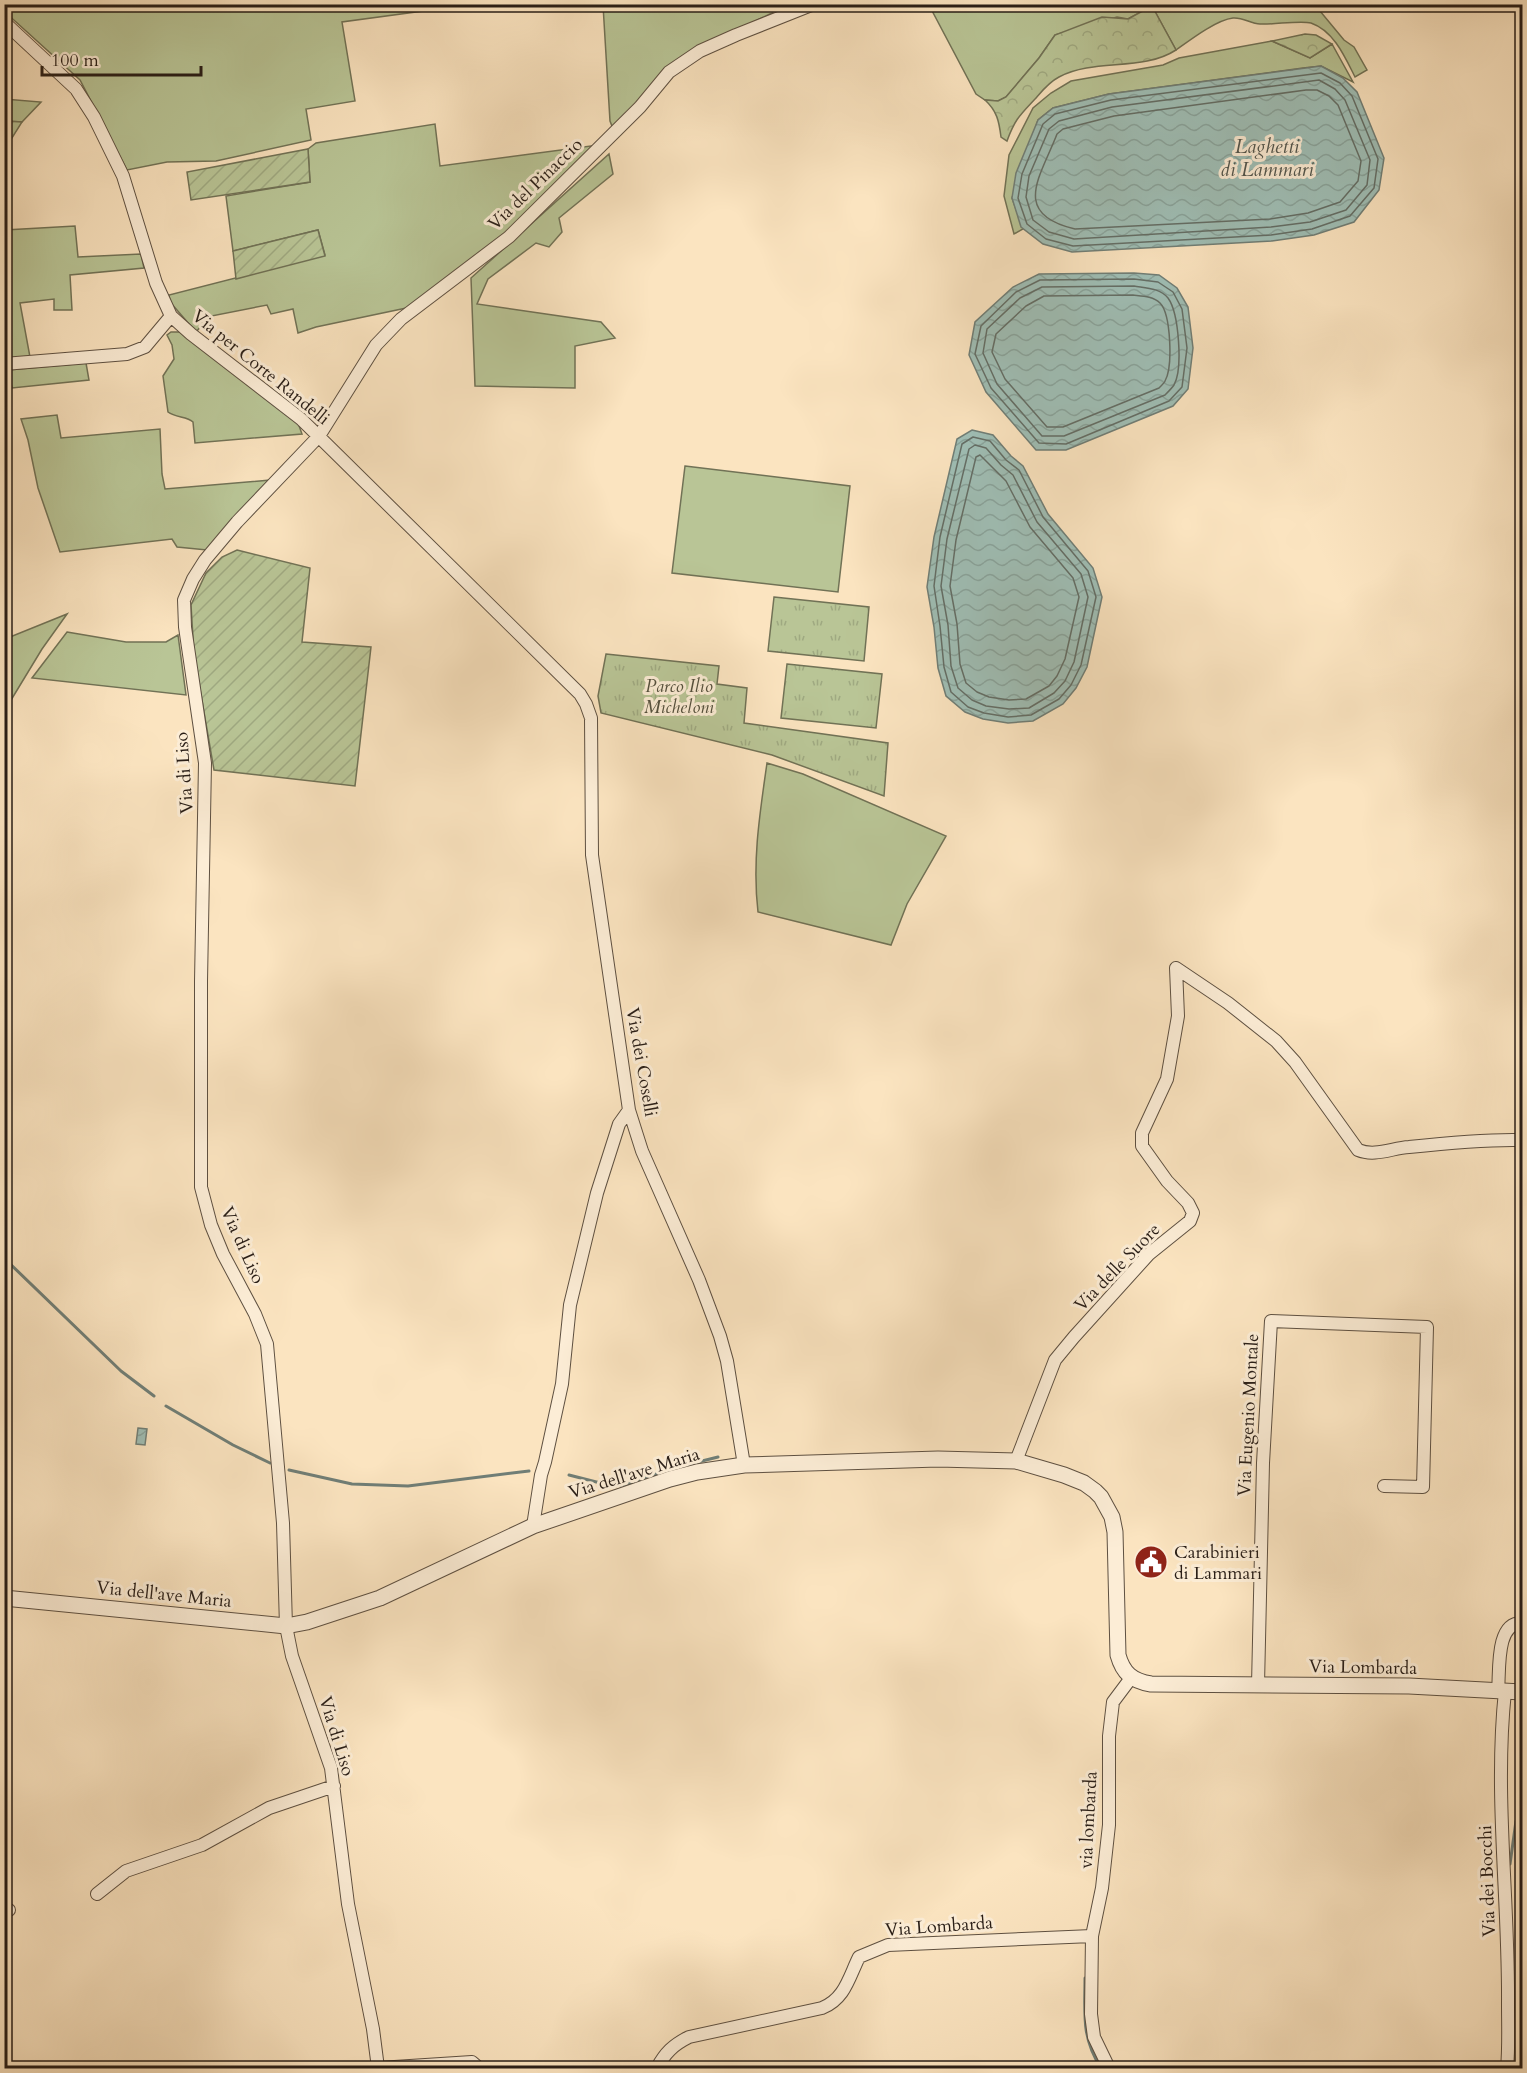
<svg xmlns="http://www.w3.org/2000/svg" width="1527" height="2073" viewBox="0 0 1527 2073" font-family="Cardo,serif">
<defs>
<pattern id="forest-crowns" width="20" height="18" patternUnits="userSpaceOnUse" patternTransform="scale(1.5)"><rect width="20" height="18" fill="#b9c596"/><path d="M2 6a3 3 0 1 1 6 0M12 15a3 3 0 1 1 6 0" fill="none" stroke="#9fa981"/></pattern>
<pattern id="park-tufts" width="24" height="20" patternUnits="userSpaceOnUse" patternTransform="scale(1.5)"><rect width="24" height="20" fill="#b9c596"/><path d="M3 7l-1-3M5 7V3M7 7l1-3M15 17l-1-3M17 17v-4M19 17l1-3" fill="none" stroke="#9fa981"/></pattern>
<pattern id="garden-furrows" width="10" height="10" patternUnits="userSpaceOnUse" patternTransform="scale(1.5)"><rect width="10" height="10" fill="#b9c596"/><path d="M-1 1l2-2M0 10L10 0M9 11l2-2" fill="none" stroke="#9fa981"/></pattern>
<pattern id="water-waves" width="16" height="10" patternUnits="userSpaceOnUse" patternTransform="scale(1.5)"><rect width="16" height="10" fill="#9fbeb5"/><path d="M0 5q4-4 8 0t8 0" fill="none" stroke="#89a39b"/></pattern>
</defs>
<rect width="100%" height="100%" fill="#fbe4c0"/>
<filter id="stains"><feTurbulence type="fractalNoise" baseFrequency=".00333" numOctaves="4"/><feColorMatrix values="0 0 0 0 .2 0 0 0 0 .09 0 0 0 0 .02 0 0 0 .5 -.17"/></filter>
<radialGradient id="worn" r=".72"><stop offset=".6" stop-color="#630" stop-opacity="0"/><stop offset="1" stop-color="#630" stop-opacity=".3"/></radialGradient>
<path fill="#b9c596" stroke="#717256" stroke-width="1.5" d="M 4,5 L 468,5 L 342,22 L 355,101 L 306,109 L 311,140 L 216,161 L 167,162 L 127,170 L 80,80 L 5,12 Z
M 603,5 L 781,5 L 772,13 L 705,45 L 616,127 L 612,126 L 610,121 Z
M 929,5 L 1315,5 L 1344,40 L 1354,47 L 1367,70 L 1355,77 C 1345,57 1334,31 1311,23 C 1300,20 1273,25 1260,24 C 1251,24 1243,17 1233,18 C 1216,20 1190,40 1176,50 L 1152,6 L 1128,19 L 1117,17 L 1055,35 L 1039,58 L 1006,97 L 998,101 L 985,100 L 976,94 Z
M 1272,41 L 1310,58 L 1332,44 L 1353,82 L 1321,66 L 1303,68 L 1109,94 L 1053,108 L 1038,120 L 1012,198 L 1023,229 L 1014,234 L 1004,196 L 1009,155 L 1033,108 L 1051,93 L 1071,81 L 1163,65 L 1179,58 Z
M 4,99 L 41,102 L 22,122 L 5,121 Z
M 435,124 L 440,166 L 606,144 L 505,240 L 411,307 L 316,327 L 298,333 L 293,309 L 271,314 L 267,305 L 201,318 L 202,325 L 196,332 L 170,302 L 169,295 L 325,255 L 318,230 L 233,251 L 226,196 L 310,182 L 308,149 L 316,143 Z
M 609,154 L 613,174 L 559,218 L 562,232 L 549,247 L 536,243 L 488,279 L 477,304 L 601,322 L 615,338 L 575,346 L 575,388 L 475,386 L 471,278 Z
M 75,226 L 78,257 L 141,254 L 144,268 L 70,275 L 72,310 L 54,310 L 54,299 L 20,303 L 30,357 L 5,358 L 5,230 Z
M 171,332 L 180,332 L 298,423 L 302,434 L 195,443 L 193,422 C 187,416 176,418 168,412 L 163,376 L 174,359 L 172,345 L 167,335 Z
M 86,363 L 89,380 L 12,388 L 8,370 Z
M 57,415 L 61,438 L 160,429 L 162,474 L 165,489 L 271,480 L 207,550 L 177,547 L 172,539 L 60,552 L 38,488 L 28,440 L 21,419 Z
M 685,466 L 850,486 L 838,592 L 672,573 Z
M 67,614 L 42,649 L 5,710 L 5,639 Z
M 67,632 L 126,642 L 166,642 L 178,635 L 186,695 L 32,678 Z
M 767,763 L 803,774 L 946,836 L 907,904 L 891,945 L 758,912 C 752,861 760,812 767,763 Z"/>
<path fill="url(#forest-crowns)" stroke="#717256" stroke-width="1.5" d="M 1152,6 L 1176,50 C 1142,72 1095,58 1059,77 C 1049,82 1042,91 1035,99 C 1020,115 1015,119 1007,141 L 1001,137 C 999,121 997,111 985,100 L 998,101 L 1006,97 L 1039,58 L 1055,35 L 1102,17 L 1128,19 Z
M 1305,34 L 1316,35 L 1332,44 L 1310,58 L 1272,41 Z"/>
<path fill="url(#park-tufts)" stroke="#717256" stroke-width="1.5" d="M 774,597 L 869,607 L 864,661 L 768,651 Z
M 606,654 L 719,666 L 717,684 L 747,688 L 744,723 L 888,743 L 884,796 L 772,755 L 601,713 L 598,696 Z
M 787,664 L 882,674 L 876,728 L 781,718 Z"/>
<path fill="url(#garden-furrows)" stroke="#717256" stroke-width="1.5" d="M 5,121 L 22,122 L 5,149 L 4,121 Z
M 308,149 L 310,182 L 191,200 L 187,172 Z
M 318,230 L 325,256 L 236,279 L 233,251 Z
M 237,550 L 310,568 L 302,642 L 371,647 L 355,786 L 214,770 L 194,654 L 191,605 L 206,573 L 222,557 Z"/>
<path fill="url(#water-waves)" stroke="#707e76" stroke-width="1.5" d="M 1321,66 L 1343,78 L 1357,92 L 1384,158 L 1379,190 L 1354,222 L 1314,235 L 1272,241 L 1072,252 L 1043,244 L 1021,227 L 1012,198 L 1016,173 L 1038,120 L 1053,108 L 1109,94 Z
M 1134,273 L 1159,275 L 1177,288 L 1188,307 L 1193,348 L 1188,389 L 1173,406 L 1066,450 L 1036,450 L 986,392 L 969,355 L 975,322 L 1013,287 L 1039,274 Z
M 972,430 L 993,435 L 1011,456 L 1023,466 L 1048,514 L 1093,568 L 1102,597 L 1087,667 L 1076,688 L 1063,704 L 1033,721 L 1008,723 L 983,719 L 965,712 L 946,696 L 938,668 L 934,627 L 927,587 L 934,537 L 957,439 Z
M 138,1428 L 147,1429 L 145,1445 L 136,1444 Z"/>
<g fill="none" stroke-linecap="round" stroke-linejoin="round">
<path stroke="#646e66" stroke-width="1.5" d="M 1321,73 L 1340,83 L 1352,96 L 1378,159 L 1374,188 L 1350,216 L 1312,229 L 1271,235 L 1073,246 L 1046,239 L 1027,224 L 1018,198 L 1022,174 L 1043,124 L 1055,114 L 1111,100 Z
M 1319,80 L 1335,89 L 1345,100 L 1370,160 L 1367,185 L 1346,210 L 1310,222 L 1271,227 L 1074,239 L 1049,232 L 1033,220 L 1026,197 L 1029,176 L 1049,129 L 1059,121 L 1112,107 Z
M 1306,90 L 1317,90 L 1329,96 L 1338,105 L 1361,161 L 1358,181 L 1340,202 L 1308,213 L 1270,219 L 1075,229 C 1010,214 1041,176 1057,134 L 1063,129 L 1114,116 Z
M 1134,279 L 1158,282 L 1173,292 L 1182,309 L 1187,348 L 1182,387 L 1169,401 L 1066,444 L 1039,443 L 991,388 L 975,354 L 981,326 L 1016,292 L 1040,280 Z
M 1134,286 C 1146,288 1160,288 1168,298 C 1179,313 1183,369 1174,385 C 1172,388 1168,392 1165,395 L 1064,436 L 1042,436 L 997,384 L 983,353 L 987,329 L 1020,298 L 1042,287 Z
M 1133,295 C 1142,296 1153,296 1160,303 C 1171,314 1173,367 1165,381 C 1165,382 1160,387 1159,388 L 1063,427 L 1047,427 L 1005,379 L 992,352 L 996,334 L 1026,306 L 1044,296 Z
M 973,437 L 990,441 L 1006,460 L 1019,470 L 1043,517 L 1088,571 L 1096,597 L 1081,665 L 1071,685 L 1059,699 L 1031,715 L 1008,717 L 984,713 L 968,707 L 951,692 L 944,667 L 940,626 L 934,586 L 940,537 L 962,444 Z
M 975,445 L 986,448 L 1001,465 L 1013,475 L 1037,522 L 1081,574 L 1088,597 L 1074,662 L 1065,681 L 1054,693 L 1029,708 L 1009,709 L 986,706 L 972,700 L 958,688 L 951,666 L 948,625 L 941,586 L 947,539 L 969,449 Z
M 980,455 L 1006,481 L 1030,527 L 1073,578 L 1079,597 L 1065,659 L 1057,676 L 1049,686 L 1026,699 L 1009,700 L 989,697 L 977,692 L 966,683 L 960,664 L 957,624 L 950,586 L 956,540 L 976,457 Z"/>
<path stroke="#707e76" stroke-width="3" d="M 4,1258 L 121,1371 L 154,1396
M 166,1406 L 233,1445 L 270,1463
M 289,1470 L 352,1484 L 408,1486 L 529,1471
M 569,1475 L 612,1486 L 624,1485 L 670,1469 L 718,1457
M 1510,1864 L 1516,1821 L 1522,1820
M 1085,1978 C 1085,2014 1081,2037 1101,2068"/>
<defs>
<path id="minor" d="M 4,22 L 76,89 L 94,117 L 123,176 L 156,283 L 171,316 L 191,334 L 301,419 L 580,694 L 586,704 L 591,718 L 592,855 L 629,1110 L 642,1151 L 699,1280 L 720,1336 L 727,1361 L 744,1465
M 4,364 L 127,354 L 145,347 L 171,316
M 1176,968 L 1228,1003 L 1276,1041 L 1295,1062 L 1358,1150 C 1375,1157 1392,1148 1409,1147 C 1446,1143 1485,1139 1522,1140
M 1016,1461 L 1055,1360 L 1074,1337 L 1149,1254 L 1190,1221 L 1193,1213 L 1188,1203 L 1167,1181 L 1142,1146 L 1142,1133 L 1167,1079 L 1178,1016 L 1176,968
M 533,1526 L 541,1475 L 545,1462 L 562,1384 L 570,1305 L 597,1193 L 619,1124 L 629,1110
M 1258,1685 L 1263,1463 L 1271,1321 L 1427,1327 L 1423,1487 L 1384,1486
M 1498,1691 C 1500,1672 1495,1622 1522,1623
M 1505,1691 C 1494,1795 1509,1900 1508,2004 C 1508,2026 1509,2047 1507,2068
M 97,1894 L 126,1871 L 202,1845 L 269,1808 L 334,1786
M 4,1910 L 9,1910
M 378,2068 L 373,2029 L 348,1904 L 331,1768 L 292,1656 L 286,1626 L 283,1523 L 267,1344 L 255,1314 L 223,1254 L 211,1225 L 201,1187 L 201,981 L 205,763 L 185,627 L 184,600 L 193,579 L 205,560 L 237,522 L 319,436 L 376,345 L 401,319 L 509,237 L 640,107 L 669,72 L 700,51 L 736,35 L 814,4
M 379,2068 L 472,2062 L 479,2068
M 657,2068 C 665,2053 673,2045 689,2037 L 822,2008 C 845,1999 849,1977 859,1957 L 888,1945 L 1092,1936
M 1109,2068 L 1094,2037 L 1091,2014 L 1092,1936 L 1102,1888 L 1109,1825 L 1109,1736 L 1113,1702 L 1131,1678"/>
<path id="tertiary" d="M 4,1598 L 286,1626 L 307,1622 L 380,1598 L 533,1526 L 670,1479 L 697,1472 L 744,1465 L 938,1459 L 1016,1461 L 1064,1475 L 1084,1483 L 1095,1491 L 1101,1497 L 1112,1517 L 1115,1532 L 1118,1655 C 1123,1673 1132,1681 1151,1684 L 1409,1686 L 1522,1692"/>
</defs>
<use href="#minor" stroke="#5e5041" stroke-width="14"/>
<use href="#tertiary" stroke="#5e5041" stroke-width="17"/>
<use href="#minor" stroke="#fcedd6" stroke-width="12"/>
<use href="#tertiary" stroke="#fcedd6" stroke-width="15"/>
</g>
<defs>
<symbol id="civic-disc" viewBox="-11 -11 22 22"><circle r="9.5" fill="#8f2418" stroke="#fcedd6"/><path d="M-.6-6.5H3V-4.5H.6V-3L4-1V1h2V6H-6V1h2V-1L-.6-3ZM-1.2 2.5V6h2.4V2.5Z" fill="#fff"/></symbol>
</defs>
<g fill-rule="evenodd">
<use href="#civic-disc" x="1132" y="1543" width="38" height="38"/>
</g>
<g text-anchor="middle" stroke-width="6" stroke-linejoin="round" paint-order="stroke">
<g font-size="18" fill="#291e17" stroke="#fcedd6">
<text transform="translate(535 184) rotate(-44)" y="6">Via del Pinaccio</text>
<text transform="translate(261 367) rotate(39)" y="6">Via per Corte Randelli</text>
<text transform="translate(184 773) rotate(-94)" y="6">Via di Liso</text>
<text transform="translate(642 1062) rotate(80)" y="6">Via dei Coselli</text>
<text transform="translate(243 1245) rotate(66)" y="6">Via di Liso</text>
<text transform="translate(1117 1267) rotate(-46)" y="6">Via delle Suore</text>
<text transform="translate(1248 1415) rotate(-87)" y="6">Via Eugenio Montale</text>
<text transform="translate(634 1473) rotate(-17)" y="6">Via dell'ave Maria</text>
<text transform="translate(164 1594) rotate(6)" y="6">Via dell'ave Maria</text>
<text transform="translate(1363 1667) rotate(1)" y="6">Via Lombarda</text>
<text transform="translate(337 1736) rotate(73)" y="6">Via di Liso</text>
<text transform="translate(1088 1820) rotate(-87)" y="6">via lombarda</text>
<text transform="translate(1487 1881) rotate(-92)" y="6">Via dei Bocchi</text>
<text transform="translate(939 1926) rotate(-4)" y="6">Via Lombarda</text>
</g>
<g font-size="18" font-style="italic" fill="#54503d" stroke="#fcedd6">
<text x="679" y="692">Parco Ilio<tspan x="679" dy="21">Micheloni</tspan></text>
</g>
<g font-size="18" fill="#291e17" stroke="#fcedd6" text-anchor="start">
<text x="1174" y="1558">Carabinieri<tspan x="1174" dy="21">di Lammari</tspan></text>
</g>
<g font-size="20" font-style="italic" fill="#52564e" stroke="#fcedd6">
<text x="1267" y="153">Laghetti<tspan x="1267" dy="23">di Lammari</tspan></text>
</g>
</g>
<rect width="1527" height="2073" fill="none" stroke="#fbe4c0" stroke-width="24"/>
<rect x="6" y="6" width="1515" height="2061" fill="none" stroke="#291e17" stroke-width="3"/>
<rect x="12" y="12" width="1503" height="2049" fill="none" stroke="#291e17" stroke-width="1.5"/>
<path d="M42 66v9h159v-9" fill="none" stroke="#291e17" stroke-width="3"/>
<text x="51" y="66" font-size="18" fill="#291e17" stroke="#fcedd6" stroke-width="4.5" paint-order="stroke">100 m</text>
<rect width="100%" height="100%" filter="url(#stains)"/>
<rect width="100%" height="100%" fill="url(#worn)"/>
</svg>
